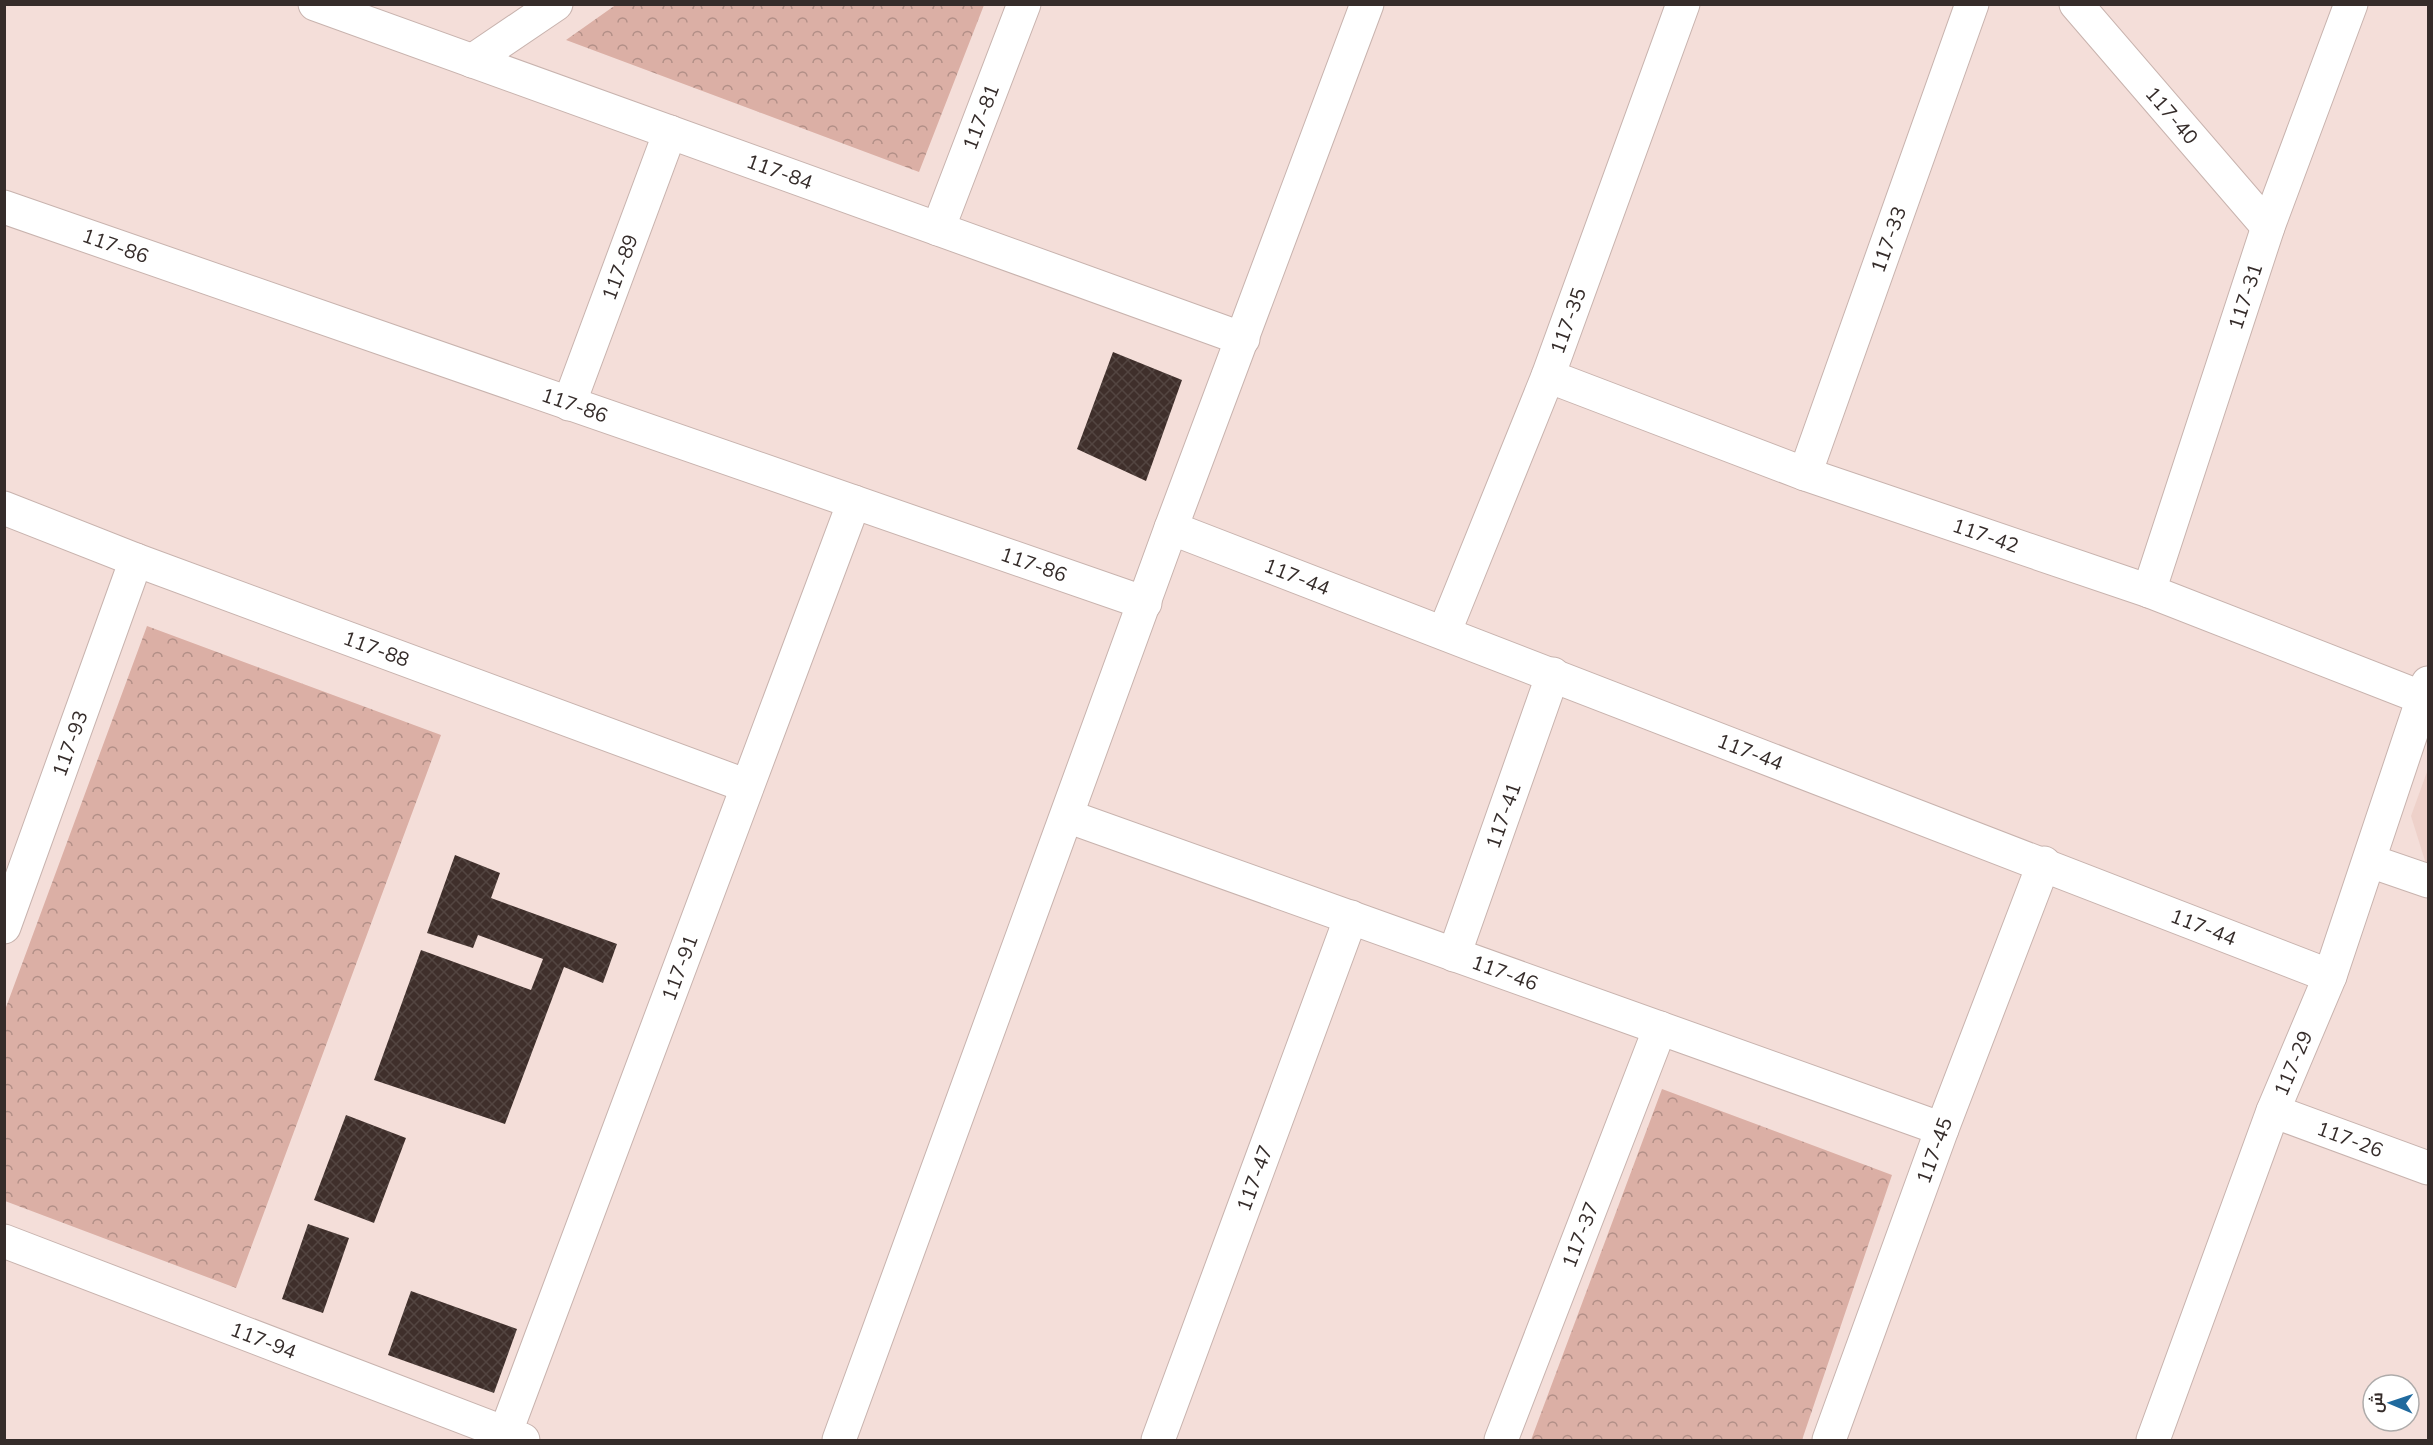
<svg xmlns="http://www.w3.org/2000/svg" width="2433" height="1445" viewBox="0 0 2433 1445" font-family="'Nunito Sans',Cairo,sans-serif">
<defs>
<pattern id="park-crowns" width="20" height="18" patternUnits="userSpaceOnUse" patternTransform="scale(1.5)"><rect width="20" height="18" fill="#dbafa5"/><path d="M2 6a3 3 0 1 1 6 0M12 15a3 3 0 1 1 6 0" fill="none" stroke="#b28f87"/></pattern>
<pattern id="building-cross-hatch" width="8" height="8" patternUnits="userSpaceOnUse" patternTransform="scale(1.5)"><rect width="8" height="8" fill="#3f2f2b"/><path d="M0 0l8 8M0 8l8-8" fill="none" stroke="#534541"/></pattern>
</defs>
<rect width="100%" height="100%" fill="#f4ded9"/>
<path fill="#eed1ca" d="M 2428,769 L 2428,865 L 2426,864 L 2411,816 Z"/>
<path fill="url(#park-crowns)" d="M 617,4 L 984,4 L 984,5 L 919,172 L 566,40 Z
M 147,626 L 441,735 L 236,1288 L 5,1201 L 5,1010 Z
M 1662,1089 L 1892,1175 L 1802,1440 L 1531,1440 Z"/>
<path fill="url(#building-cross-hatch)" d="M 1113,352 L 1182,380 L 1146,481 L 1077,449 Z
M 455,855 L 500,873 L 491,898 L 617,944 L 603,983 L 564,967 L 505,1124 L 374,1080 L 421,950 L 531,990 L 543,959 L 478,935 L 473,948 L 427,933 Z
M 346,1115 L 406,1138 L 374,1223 L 314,1200 Z
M 308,1224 L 349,1238 L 323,1313 L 282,1299 Z
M 411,1291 L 517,1329 L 494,1393 L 388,1355 Z"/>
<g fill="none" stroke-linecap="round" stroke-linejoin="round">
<defs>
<g id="minor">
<path id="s1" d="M 315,4 L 1243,339"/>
<path id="s2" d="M 2076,4 L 2268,227"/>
<path d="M 472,61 L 556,4"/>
<path id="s3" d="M 4,207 L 1145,603"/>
<path id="s4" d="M 938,229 L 1024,4"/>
<path id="s5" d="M 1548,376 L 1805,474 L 2149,591 L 2423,698"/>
<path id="s6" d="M 569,404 L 670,132"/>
<path id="s7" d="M 1805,474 L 1972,4"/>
<path id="s8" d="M 4,508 L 136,560 L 747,786"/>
<path id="s9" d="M 1171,528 L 2330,976"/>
<path id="s10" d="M 2149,591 L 2268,227 L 2351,4"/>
<path id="s11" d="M 1444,633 L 1548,376 L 1683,4"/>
<path id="s12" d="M 1067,816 L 1942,1129"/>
<path d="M 2370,861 L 2428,881"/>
<path id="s13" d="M 4,927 L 136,560"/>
<path id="s14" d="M 1454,955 L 1553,674"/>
<path id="s15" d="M 2273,1111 L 2428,1168"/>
<path id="s16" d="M 4,1241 L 523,1440"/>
<path id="s17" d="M 505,1434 L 854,502"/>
<path id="s18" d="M 1158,1440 L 1351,917"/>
<path id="s19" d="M 1501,1440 L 1660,1028"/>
<path id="s20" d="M 1829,1440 L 1942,1129 L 2044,863"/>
<path id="s21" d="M 2153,1440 L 2273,1111 L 2330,976 L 2428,683"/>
</g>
<path id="tertiary" d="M 839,1440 L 1171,528 L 1367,4"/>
</defs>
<use href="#minor" stroke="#c8b3ae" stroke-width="35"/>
<use href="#tertiary" stroke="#c8b3ae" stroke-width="35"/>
<use href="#minor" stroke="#fff" stroke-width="33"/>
<use href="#tertiary" stroke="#fff" stroke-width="33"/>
</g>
<g text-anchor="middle" stroke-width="6" stroke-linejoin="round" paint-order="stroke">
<g font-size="20" fill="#352c2a" stroke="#fff">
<text dy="7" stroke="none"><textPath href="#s2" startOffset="147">117-40</textPath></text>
<text dy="7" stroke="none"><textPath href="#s4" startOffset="120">117-81</textPath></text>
<text dy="7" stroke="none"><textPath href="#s1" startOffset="494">117-84</textPath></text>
<text dy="7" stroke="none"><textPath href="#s7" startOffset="249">117-33</textPath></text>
<text dy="7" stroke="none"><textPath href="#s3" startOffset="118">117-86</textPath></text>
<text dy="7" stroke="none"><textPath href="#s6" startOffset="146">117-89</textPath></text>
<text dy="7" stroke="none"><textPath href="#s10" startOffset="310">117-31</textPath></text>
<text dy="7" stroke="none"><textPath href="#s11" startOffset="336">117-35</textPath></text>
<text dy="7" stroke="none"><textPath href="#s3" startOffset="604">117-86</textPath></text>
<text dy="7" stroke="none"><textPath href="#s5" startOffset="466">117-42</textPath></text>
<text dy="7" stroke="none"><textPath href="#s3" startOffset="1090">117-86</textPath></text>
<text dy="7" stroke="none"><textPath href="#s9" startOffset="135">117-44</textPath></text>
<text dy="7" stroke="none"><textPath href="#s8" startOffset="398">117-88</textPath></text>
<text dy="7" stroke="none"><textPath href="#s13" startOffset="195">117-93</textPath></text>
<text dy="7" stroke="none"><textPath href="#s9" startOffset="621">117-44</textPath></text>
<text dy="7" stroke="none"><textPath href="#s14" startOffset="148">117-41</textPath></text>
<text dy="7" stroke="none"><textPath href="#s9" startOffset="1107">117-44</textPath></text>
<text dy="7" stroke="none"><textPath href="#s17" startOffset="498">117-91</textPath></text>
<text dy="7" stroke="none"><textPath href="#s12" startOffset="465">117-46</textPath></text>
<text dy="7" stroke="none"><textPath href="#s21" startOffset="402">117-29</textPath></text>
<text dy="7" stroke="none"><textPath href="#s15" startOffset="82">117-26</textPath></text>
<text dy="7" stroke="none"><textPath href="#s20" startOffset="308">117-45</textPath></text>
<text dy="7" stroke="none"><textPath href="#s18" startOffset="279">117-47</textPath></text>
<text dy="7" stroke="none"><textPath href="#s19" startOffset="220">117-37</textPath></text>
<text dy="7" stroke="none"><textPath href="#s16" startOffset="278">117-94</textPath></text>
</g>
</g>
<rect width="2433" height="1445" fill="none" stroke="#352c2a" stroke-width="12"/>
<g transform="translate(2391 1403) rotate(272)"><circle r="28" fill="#ffffff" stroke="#aeabaa" stroke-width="1.5"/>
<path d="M0-4.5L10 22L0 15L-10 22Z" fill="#206a9e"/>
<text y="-9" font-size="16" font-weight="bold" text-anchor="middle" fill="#352c2a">ش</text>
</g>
</svg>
